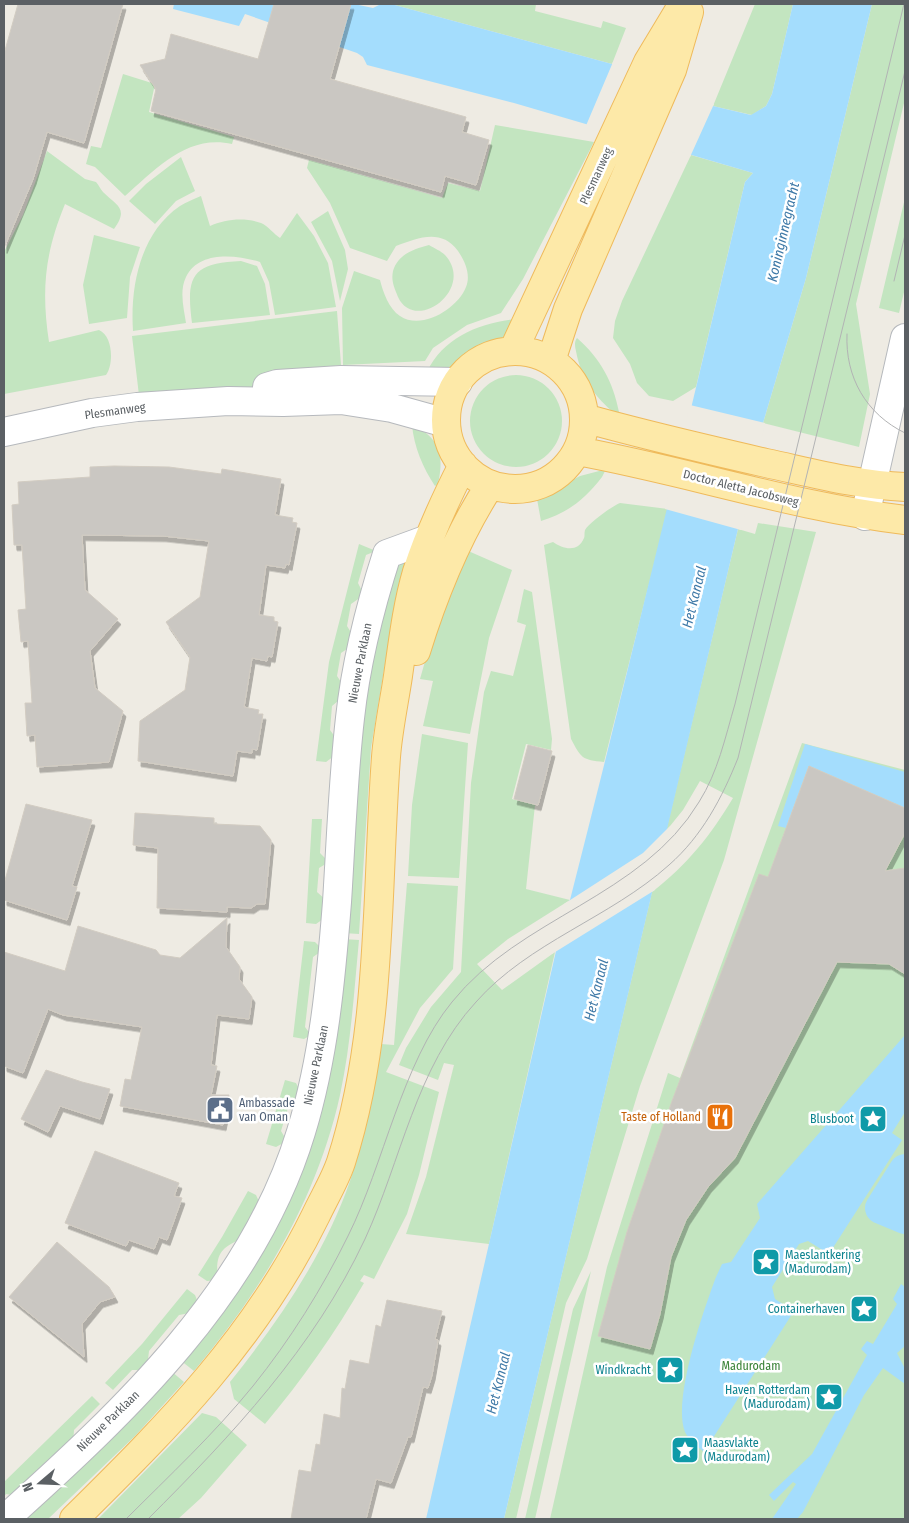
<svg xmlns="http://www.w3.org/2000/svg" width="909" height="1523" viewBox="0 0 909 1523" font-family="'Fira Sans Condensed',sans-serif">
<defs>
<filter id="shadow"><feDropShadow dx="3" dy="5.5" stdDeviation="0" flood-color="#0004"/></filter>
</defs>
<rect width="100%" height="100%" fill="#eeebe3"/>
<path fill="#c3e5c0" d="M 391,4 L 536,4 L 535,11 L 601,28 L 603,21 L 626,28 L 612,64 Z
M 755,4 L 793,4 L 772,94 L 766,106 L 752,115 L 713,106 Z
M 872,4 L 905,4 L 905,99 L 856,304 L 870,394 L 859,447 L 763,423 L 806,278 Z
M 123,74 L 155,84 L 149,112 L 234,137 L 232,144 C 187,134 156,169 125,196 L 95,167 L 86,164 L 91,146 L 101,148 Z
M 495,125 L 594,142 L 523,279 L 501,313 L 467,325 L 433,348 L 425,361 L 343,365 L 342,308 L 354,271 L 380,280 C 383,292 389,309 400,316 C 422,331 458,308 466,287 C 471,275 465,261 458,251 C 441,228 418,238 396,246 L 387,261 L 350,248 L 330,203 L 307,168 L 309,160 L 442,198 L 448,183 L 480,191 Z
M 47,151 L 85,179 L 96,182 C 99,185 100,189 103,192 C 117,206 129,208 114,229 L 65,204 C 45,253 41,289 49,342 L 99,330 C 113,336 114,364 106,375 L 4,394 L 4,252 L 23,215 Z
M 691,155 L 753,173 L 745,182 L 696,387 L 673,401 L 649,396 L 637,383 L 630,364 L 613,338 L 615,321 L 622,301 Z
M 181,157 L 195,191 L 176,201 L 155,224 L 129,201 L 146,184 Z
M 201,196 L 210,226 C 225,219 245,217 261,223 C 268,226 274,234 280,238 L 297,213 L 314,236 L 328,263 L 336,307 L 275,315 L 269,282 L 260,262 C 237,255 199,250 186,277 C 179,291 184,309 186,323 L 133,331 C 130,287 140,233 180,206 C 186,202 194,199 201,196 Z
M 905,198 L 905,288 L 899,313 L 879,308 Z
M 328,211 L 345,250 L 348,269 L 340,301 L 332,261 L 311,222 Z
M 94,235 L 140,247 L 130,277 L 127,318 L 89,324 L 83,285 Z
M 429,245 C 434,248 441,251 445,255 C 476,289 415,334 398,297 C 394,287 391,281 393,271 C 398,254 414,249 429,245 Z
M 241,261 L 257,266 L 265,284 L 270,315 L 192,323 C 186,277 191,263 241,261 Z
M 337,311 L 341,365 L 312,369 L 228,399 L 140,404 L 132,336 Z
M 515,319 L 506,335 L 499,341 L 453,367 L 427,372 C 443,337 480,323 515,319 Z
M 577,338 C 601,359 613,382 619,412 L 615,414 C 596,397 583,382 577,356 C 576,350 573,343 577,338 Z
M470 421a46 46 0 1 1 92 0a46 46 0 1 1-92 0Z
M 412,425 C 441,438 444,456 438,484 L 435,486 C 423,468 414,447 412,425 Z
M 603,470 L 605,471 L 602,477 C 585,499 568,513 541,521 L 537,499 L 580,476 Z
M 620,503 L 668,509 L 604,762 C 582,760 581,758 571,739 L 544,545 L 553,542 C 563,549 578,553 584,538 C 585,536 584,533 585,530 C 589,523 612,506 620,503 Z
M 758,523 L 816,532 L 724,860 L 640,1086 L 587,1259 L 566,1303 L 516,1519 L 504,1519 L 652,892 C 687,865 711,835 733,798 L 700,781 L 683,810 L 666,831 L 738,529 L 755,534 Z
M 359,544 L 376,551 L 366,555 L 358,583 L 364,595 L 351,604 L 347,626 L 355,639 L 353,645 L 341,653 L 337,676 L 345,688 L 344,696 L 332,706 L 330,730 L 338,741 L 338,753 L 326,762 L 316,761 L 329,662 Z
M 466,550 L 512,570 L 489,638 L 470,734 L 423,726 L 433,681 L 420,679 L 432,637 Z
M 407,560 L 410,561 L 389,640 L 371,748 L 359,934 L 343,933 L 351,809 L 370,653 L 397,566 Z
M 524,589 L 532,592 L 552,739 L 551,750 L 526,744 L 512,799 L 535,805 L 526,889 L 570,900 L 508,939 L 477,964 L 502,990 L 555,952 L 489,1244 L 406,1234 L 426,1177 L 454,1065 L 444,1063 L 438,1080 L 399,1065 L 406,1048 L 431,1007 L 461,972 L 471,783 L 484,692 L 491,671 L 513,676 L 526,625 L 517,622 Z
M 422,734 L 468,743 L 459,878 L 408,876 L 412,805 Z
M 802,743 L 905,770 L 905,1519 L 550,1519 L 607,1267 L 668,1073 L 680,1078 Z
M 312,819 L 322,819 L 320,853 L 329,862 L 319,868 L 317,892 L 327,901 L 326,917 L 316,924 L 306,923 Z
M 407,883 L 458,886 L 453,969 L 420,1008 L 386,1072 L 439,1092 L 419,1175 L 407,1214 L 374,1279 L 364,1275 L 360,1281 L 364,1283 C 335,1333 302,1380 265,1424 L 234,1399 L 230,1382 C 278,1322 325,1254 350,1181 C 365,1136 374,1090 381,1044 L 394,1045 Z
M 343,939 L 359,940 C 354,992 351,1044 340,1095 C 317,1199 262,1290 194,1371 L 180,1360 L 257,1254 Z
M 304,941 L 315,942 L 323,950 L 313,957 L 305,1027 L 311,1035 L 304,1039 L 293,1037 Z
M 285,1080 L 296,1083 L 302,1095 L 290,1101 L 281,1131 L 287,1141 L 276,1147 L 266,1144 Z
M 248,1191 L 256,1195 L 261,1206 L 244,1238 C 220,1247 215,1255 218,1280 L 207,1281 L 198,1275 L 222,1237 Z
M 591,1271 L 535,1519 L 525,1519 L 573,1309 Z
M 187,1289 L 195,1295 L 199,1305 L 195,1312 L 179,1315 L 149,1351 L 147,1368 L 145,1370 L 132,1370 L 113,1390 L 105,1383 L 142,1344 Z
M 171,1371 L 184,1382 L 135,1436 L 48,1519 L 20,1519 Z
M 92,1396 L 100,1404 L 74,1430 L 73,1444 L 18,1496 L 6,1494 L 4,1497 L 4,1482 Z
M 202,1413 L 216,1417 L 247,1445 L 201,1498 L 178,1519 L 98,1519 Z"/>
<path fill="#a4ddfd" d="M 174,4 L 354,4 L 373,8 L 381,4 L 391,4 L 612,64 L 713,106 L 751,115 L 766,106 L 772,94 L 793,4 L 872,4 L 806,278 L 763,423 L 504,1519 L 426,1519 L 567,903 L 570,900 C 631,661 688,422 745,182 L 753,173 L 514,103 L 367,65 L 363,57 L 357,53 L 245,14 L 239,26 L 173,9 Z
M 805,744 L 905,772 L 905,808 L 809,766 L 786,828 L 778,826 Z
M 905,1035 L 905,1112 L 892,1133 L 902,1140 L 829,1254 L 808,1241 L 799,1244 L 772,1287 L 775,1299 L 794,1311 L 704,1452 C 697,1446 689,1440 685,1432 C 672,1400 704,1309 716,1277 L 722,1264 L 731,1262 L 760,1218 L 757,1204 Z
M 901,1284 L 905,1287 L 905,1346 L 897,1353 L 905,1369 L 905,1384 L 883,1368 L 864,1395 L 803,1512 L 797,1519 L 772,1519 L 796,1484 L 793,1482 L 774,1501 L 769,1495 L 812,1454 L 867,1355 L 861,1349 L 867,1341 L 873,1344 L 897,1304 L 893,1299 Z"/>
<path fill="#eeebe3" d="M 613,62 L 714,104 L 690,157 L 585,128 Z
M 690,405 L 765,423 L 741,530 L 665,509 Z
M 670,826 L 655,890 L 552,954 L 564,904 L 643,853 Z"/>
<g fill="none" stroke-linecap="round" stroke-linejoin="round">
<path stroke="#a4ddfd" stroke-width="32" d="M 905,1170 L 881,1208 L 905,1218"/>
</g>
<path fill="#cac7c2" stroke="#d2ccc2" filter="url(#shadow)" d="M 18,4 L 123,4 L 84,143 L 47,132 L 33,179 L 4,248 L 4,54 Z
M 274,4 L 351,4 L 330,79 L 466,117 L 462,132 L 489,140 L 476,185 L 445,176 L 441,192 L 151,111 L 156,89 L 140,65 L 165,59 L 171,34 L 258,59 Z
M 114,466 L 169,467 L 221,474 L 222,469 L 281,479 L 275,515 L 293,518 L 292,522 L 297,523 L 289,565 L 286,564 L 285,568 L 266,565 L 259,615 L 274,617 L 274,621 L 278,622 L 272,657 L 268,656 L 267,661 L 252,658 L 244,707 L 259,710 L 258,714 L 263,714 L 257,750 L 252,749 L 252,753 L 237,751 L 233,776 L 138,761 L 140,721 L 185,690 L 190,657 L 166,622 L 200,597 L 209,541 L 163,536 L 82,535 L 85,590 L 118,619 L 90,651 L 95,688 L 123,711 L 109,762 L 37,767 L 35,735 L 27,736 L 25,703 L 32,703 L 28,641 L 21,642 L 18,610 L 26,609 L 22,545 L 14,545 L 12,505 L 19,504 L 18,482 L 90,477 L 90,467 Z
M 528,745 L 552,751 L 538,805 L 514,799 Z
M 809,766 L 905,808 L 905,833 L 885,871 L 905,868 L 905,974 L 889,964 L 837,962 L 735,1158 L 708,1187 L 686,1220 L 671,1257 L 660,1314 L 650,1349 L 598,1336 L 627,1232 L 672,1101 L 759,874 L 768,877 Z
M 26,804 L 92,820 L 72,886 L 77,887 L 67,920 L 4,900 L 4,884 Z
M 135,813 L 214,818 L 214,824 L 260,826 L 271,840 L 265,904 L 257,904 L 251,908 L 227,907 L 227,912 L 157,908 L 158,848 L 133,845 Z
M 227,918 L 226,947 L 240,967 L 239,979 L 252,997 L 249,1019 L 217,1015 L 211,1065 L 217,1066 L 211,1095 L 229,1095 L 223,1125 L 120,1106 L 125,1079 L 131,1080 L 142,1027 L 63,1015 L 48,1009 L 23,1073 L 4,1066 L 4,952 L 65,971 L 78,926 L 156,950 L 160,955 L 180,958 Z
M 46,1070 L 82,1082 L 110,1089 L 100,1119 L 60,1106 L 48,1132 L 21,1119 Z
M 95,1151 L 179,1183 L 174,1196 L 182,1198 L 167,1240 L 159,1237 L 154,1249 L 129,1240 L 126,1246 L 65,1223 Z
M 57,1242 L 109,1287 L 115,1297 L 100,1302 L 82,1324 L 84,1357 L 9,1297 Z
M 387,1300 L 442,1311 L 435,1339 L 438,1340 L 432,1375 L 428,1388 L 423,1387 L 411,1437 L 408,1437 L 391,1483 L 376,1479 L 366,1519 L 291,1519 L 299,1470 L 311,1472 L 316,1444 L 320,1445 L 324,1414 L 340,1418 L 342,1388 L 345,1389 L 350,1360 L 369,1364 L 376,1325 L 381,1327 Z"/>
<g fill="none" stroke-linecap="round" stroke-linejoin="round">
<defs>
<path id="minor" d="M 267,387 L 277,384 L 341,380 L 458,382
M 4,432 L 92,413 L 137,407 L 228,401 L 283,402 L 341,400 L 392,408 L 446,423
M 865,516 L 905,338
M 5,1519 C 125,1411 253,1291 301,1132 C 324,1057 331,979 337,902 C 341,840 343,779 350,718 C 356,662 370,607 387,554 L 428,539"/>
<path id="major" d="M 513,351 L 648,62 L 683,4
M446 420a69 69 0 1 1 138 0a69 69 0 1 1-138 0Z
M 551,361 L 568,309 L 672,70 L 689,12
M 584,418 C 644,435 705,449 766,463 C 813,473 857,485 905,487
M 577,451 C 687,471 794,507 905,520
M 416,651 C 434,593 457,536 490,485
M 74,1519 C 169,1425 256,1338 316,1215 C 324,1198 335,1180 341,1162 C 383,1032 376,892 386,757 C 388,730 394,703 398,676 C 403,641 407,606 417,572 C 429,535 445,500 463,465"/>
</defs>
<use href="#minor" stroke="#b6b9bd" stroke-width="30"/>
<use href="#major" stroke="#efba5b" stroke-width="30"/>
<use href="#minor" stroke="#fff" stroke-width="28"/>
<use href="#major" stroke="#fde9a8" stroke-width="28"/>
<path stroke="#b2b3b4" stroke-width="1" d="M 894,281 L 905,235
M 847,334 C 845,377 866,414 905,433
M 126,1519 C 169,1476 214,1434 253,1386 C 290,1340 322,1289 348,1236 C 384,1164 402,1063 452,1002 C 520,917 642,897 699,802 C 718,772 725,738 735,704 L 904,4
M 148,1519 C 232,1435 314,1348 365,1239 C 401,1161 416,1067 476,1002 C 529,942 610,918 669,865 C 702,836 722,798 738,758 L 905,71"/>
</g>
<defs>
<symbol id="civic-square" viewBox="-11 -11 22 22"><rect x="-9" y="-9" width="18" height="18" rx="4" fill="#5c6f8a" stroke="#fff"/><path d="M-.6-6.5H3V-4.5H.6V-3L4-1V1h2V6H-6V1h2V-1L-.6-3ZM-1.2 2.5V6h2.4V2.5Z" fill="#fff"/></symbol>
<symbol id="restaurant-square" viewBox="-11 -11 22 22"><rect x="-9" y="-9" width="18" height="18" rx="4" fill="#e8710a" stroke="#fff"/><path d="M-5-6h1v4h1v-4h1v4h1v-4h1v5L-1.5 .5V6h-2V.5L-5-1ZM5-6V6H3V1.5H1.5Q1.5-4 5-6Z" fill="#fff"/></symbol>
<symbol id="sight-square" viewBox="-11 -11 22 22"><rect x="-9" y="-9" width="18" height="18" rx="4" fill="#0f9aa8" stroke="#fff"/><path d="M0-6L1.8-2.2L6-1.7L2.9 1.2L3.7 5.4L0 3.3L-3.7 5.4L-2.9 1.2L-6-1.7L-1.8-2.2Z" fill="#fff"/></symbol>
</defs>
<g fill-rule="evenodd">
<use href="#civic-square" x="204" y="1094" width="32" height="32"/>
<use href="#restaurant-square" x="704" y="1101" width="32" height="32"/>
<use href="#sight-square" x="857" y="1103" width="32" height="32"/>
<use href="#sight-square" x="750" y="1246" width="32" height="32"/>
<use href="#sight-square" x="848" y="1293" width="32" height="32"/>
<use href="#sight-square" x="654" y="1354" width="32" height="32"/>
<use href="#sight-square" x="813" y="1381" width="32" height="32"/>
<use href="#sight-square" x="669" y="1434" width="32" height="32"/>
</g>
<g text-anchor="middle" stroke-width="5" stroke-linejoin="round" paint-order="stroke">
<g font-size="12" fill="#5b6064" stroke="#fff">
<text transform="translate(596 176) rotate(-65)" y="4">Plesmanweg</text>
<text transform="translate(115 411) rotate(-8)" y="4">Plesmanweg</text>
<text transform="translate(741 488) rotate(14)" y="4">Doctor Aletta Jacobsweg</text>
<text transform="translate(360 663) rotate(-79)" y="4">Nieuwe Parklaan</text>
<text transform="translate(316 1065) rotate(-78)" y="4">Nieuwe Parklaan</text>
<text transform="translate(108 1421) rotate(-44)" y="4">Nieuwe Parklaan</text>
</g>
<g font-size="12" fill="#4e5e75" stroke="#fff" text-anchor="start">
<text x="239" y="1107">Ambassade<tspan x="239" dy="14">van Oman</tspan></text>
</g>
<g font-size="12" fill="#c56008" stroke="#fff" text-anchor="end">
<text x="701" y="1121">Taste of Holland</text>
</g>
<g font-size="12" fill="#0d838f" stroke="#fff" text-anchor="end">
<text x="854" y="1123">Blusboot</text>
<text x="785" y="1259" text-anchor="start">Maeslantkering<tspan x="785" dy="14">(Madurodam)</tspan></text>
<text x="845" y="1313">Containerhaven</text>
<text x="651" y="1374">Windkracht</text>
<text x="810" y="1394">Haven Rotterdam<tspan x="810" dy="14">(Madurodam)</tspan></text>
<text x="704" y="1447" text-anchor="start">Maasvlakte<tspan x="704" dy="14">(Madurodam)</tspan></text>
</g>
<g font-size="12" fill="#378135" stroke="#fff">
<text x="751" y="1370">Madurodam</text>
</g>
<g font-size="14" font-style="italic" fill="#3e79a7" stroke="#fff">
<text transform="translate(783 232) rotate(-77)" y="5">Koninginnegracht</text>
<text transform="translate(694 597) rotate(-76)" y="5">Het Kanaal</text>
<text transform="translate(596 990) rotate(-76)" y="5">Het Kanaal</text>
<text transform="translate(498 1383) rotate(-76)" y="5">Het Kanaal</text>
</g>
</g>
<rect width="909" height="1523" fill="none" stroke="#5b6064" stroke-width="10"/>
<g transform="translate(40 1483) rotate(251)" stroke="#ffffff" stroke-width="4" paint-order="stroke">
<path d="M0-4L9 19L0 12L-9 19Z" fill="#5b6064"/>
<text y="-8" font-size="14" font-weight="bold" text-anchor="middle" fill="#5b6064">N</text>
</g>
</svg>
